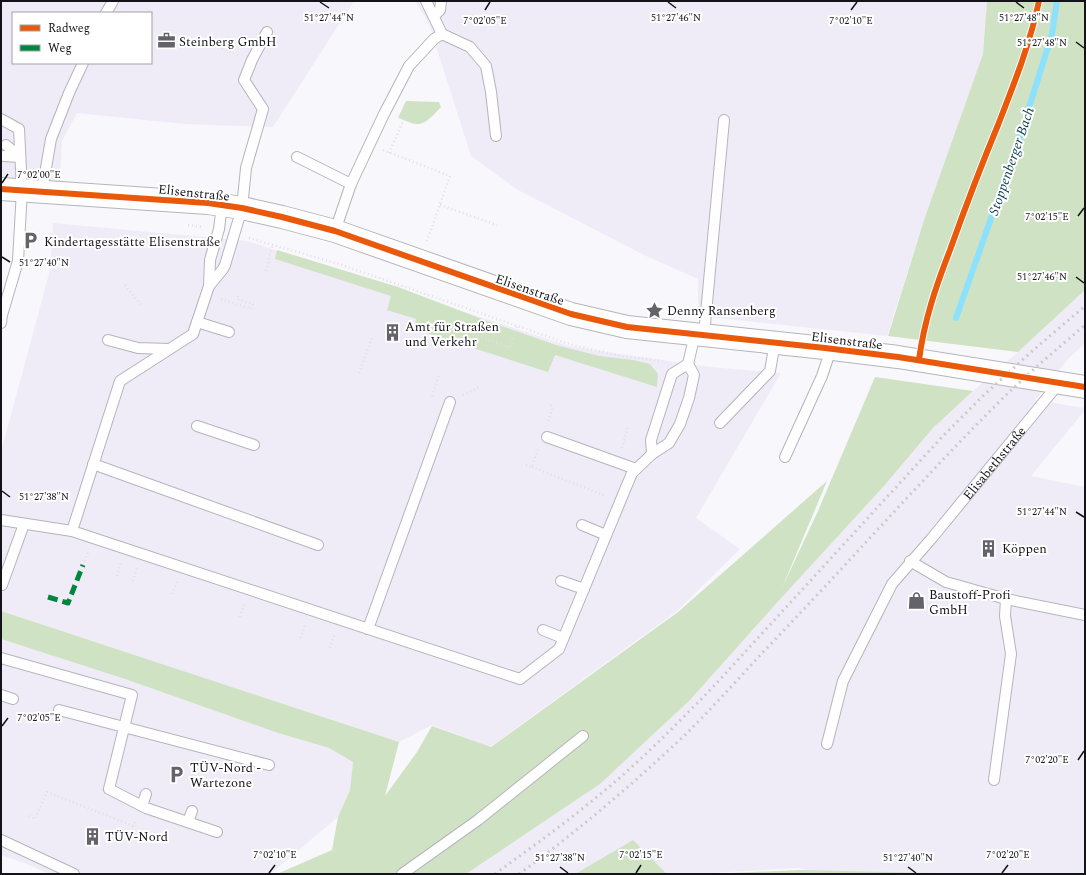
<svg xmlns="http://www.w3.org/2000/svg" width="1086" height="875" viewBox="0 0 1086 875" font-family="Spectral,serif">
<rect width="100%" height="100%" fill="#f8f7fc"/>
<path fill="#efecf8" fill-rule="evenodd" d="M 1,1 L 354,1 L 273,127 L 184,124 L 77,113 L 62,141 L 60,182 L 1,181 ZM 13,13 L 151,13 L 151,63 L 13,63 Z
M 415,1 L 987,1 L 983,54 L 925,217 L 887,336 L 698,316 L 698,279 L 646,256 L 518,190 L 471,156 L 429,24 Z
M 53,223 L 247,241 L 572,347 L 710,367 L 781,373 L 696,518 L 740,549 L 677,611 L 490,747 L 432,725 L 399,742 L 1,611 L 1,452 L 50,270 Z
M 1085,290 L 1085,343 L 1069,358 L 1035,400 L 1085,408 L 1085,410 L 1031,476 L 1085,487 L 1085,874 L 824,874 L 798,868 L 696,874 L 667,874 L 633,840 L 575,874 L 466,874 L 600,784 L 690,700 L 774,606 L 884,486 L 933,428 L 973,391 L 1018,352 Z
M 1,639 L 125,679 L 278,733 L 329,748 L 353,762 L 350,790 L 338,817 L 270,874 L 49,874 L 22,862 L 1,855 Z"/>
<path fill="#cfe2c3" d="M 987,1 L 1085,1 L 1085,290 L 1018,352 L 888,336 L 925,217 L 983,54 Z
M 406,101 L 439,102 L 441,107 C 433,115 424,128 411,123 C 406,121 403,119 398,118 Z
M 277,250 L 398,287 L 490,322 L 556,345 L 599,356 L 633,360 L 650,364 L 658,374 L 657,387 L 555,355 L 548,372 L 414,329 L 416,319 L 387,310 L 391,296 L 275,259 Z
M 875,377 L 973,391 L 933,428 L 884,486 L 774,606 L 690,700 L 600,784 L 466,874 L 277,874 L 332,850 L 338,817 L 350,790 L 353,762 L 329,748 L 278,733 L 125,679 L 1,639 L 1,611 L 399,742 L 385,796 L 417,752 L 432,726 L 491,747 L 678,612 L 827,481 L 782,588 L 818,511 Z
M 633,840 L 667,874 L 575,874 Z
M 800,870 L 933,873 L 936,874 L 707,874 Z"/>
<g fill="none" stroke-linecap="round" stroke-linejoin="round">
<path stroke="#8ce1fe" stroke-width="6" d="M 956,318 L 1022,130 L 1052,34 L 1057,1"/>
<defs>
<g id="service">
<path d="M 106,13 L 113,1"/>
<path d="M 434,16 L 440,10 L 441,1"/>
<path d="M 442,34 L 470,47 L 486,66 L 491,92 L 496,136"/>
<path d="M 1,119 L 19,129 L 22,190 L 18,261 L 2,315 L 1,323"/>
<path d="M 6,145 L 20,157"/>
<path d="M 4,156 L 20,157"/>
<path d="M 297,157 L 351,184"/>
<path d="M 42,191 L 51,139 L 69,93 L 83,63"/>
<path d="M 222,205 L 219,229 L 210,260 L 209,286 L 193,334 L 120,381 L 72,531 L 520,679 L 559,649 L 632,473 L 652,454 L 669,443 L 680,424 L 689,398 L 694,375 L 688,364"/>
<path d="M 335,231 L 351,184 L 384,114 L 409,66 L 434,39 L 442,34 L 426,1"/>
<path d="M 209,286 L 223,269 L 225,265 L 242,208 L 246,168 L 263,109 L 244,80 L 252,60 L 267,32"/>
<path d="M 197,322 L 229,332"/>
<path d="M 704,335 L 724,120"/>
<path d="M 108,340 L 138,348 L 169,349"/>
<path d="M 720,423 L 770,371 L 775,342"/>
<path d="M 197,426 L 254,445"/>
<path d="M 547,437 L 636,469"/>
<path d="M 652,454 L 651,440 L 672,374 L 688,364 L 695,334"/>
<path d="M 785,457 L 822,376 L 831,349"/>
<path d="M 93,464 L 318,545"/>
<path d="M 1,520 L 72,531"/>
<path d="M 582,525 L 606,535"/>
<path d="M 910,561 L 946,582 L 1006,599 L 1085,615"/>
<path d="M 561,581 L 584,589"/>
<path d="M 2,585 L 24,524"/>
<path d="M 368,629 L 450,402"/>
<path d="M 543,630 L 563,638"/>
<path d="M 1,658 L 132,695 L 109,789 L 146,808 L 217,832"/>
<path d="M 1,695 L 13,699"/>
<path d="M 59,710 L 269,765"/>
<path id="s1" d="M 827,744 L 843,681 L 892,584 L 932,538 L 1060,382"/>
<path d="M 994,780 L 1011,654 L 1005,616 L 1006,599"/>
<path d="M 142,806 L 146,794"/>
<path d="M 188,822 L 192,811"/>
<path d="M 1,840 L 74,874"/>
<path d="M 402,874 L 478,820 L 583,736"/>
</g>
<path id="tertiary" d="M 1,189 L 208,203 L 242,208 L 282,217 L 335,231 L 571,314 L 627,327 L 825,348 L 898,357 L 1085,387"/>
</defs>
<use href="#service" stroke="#b6b4bb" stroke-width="12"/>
<use href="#tertiary" stroke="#b6b4bb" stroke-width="24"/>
<path stroke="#e0e0e2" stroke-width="2.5" stroke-dasharray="1 3" stroke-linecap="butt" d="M 211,44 L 238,55
M 383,150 L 450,176 L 427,241
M 389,153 L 404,119
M 440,205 L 497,225
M 188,225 L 203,227
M 249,238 L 342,265 L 572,345 L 621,356 L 663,361
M 266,271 L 272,246
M 125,285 L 141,305
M 221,299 L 251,309 L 253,304 L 237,299 L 238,296
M 415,323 L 468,332 L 510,348 L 517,326
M 359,373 L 372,338
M 463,395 L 479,387
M 432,396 L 439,375
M 548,421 L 552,410 L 551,403
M 622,448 L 628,427
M 526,465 L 532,467 L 538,449
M 532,467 L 606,496
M 83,565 L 88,552
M 117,576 L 121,562
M 133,581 L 137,568
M 172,594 L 177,581
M 240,617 L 244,603
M 300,638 L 306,623
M 330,648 L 335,633
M 29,816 L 35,819 L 47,792 L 133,826 L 136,819"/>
<use href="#service" stroke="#fefeff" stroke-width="10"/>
<use href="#tertiary" stroke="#fefeff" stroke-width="22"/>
<path stroke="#cbcbcc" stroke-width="3" stroke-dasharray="2 4" stroke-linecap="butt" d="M 495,874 C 526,851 558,829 588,804 C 633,769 673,728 713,687 L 942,437 L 983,396 L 1030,353 L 1085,306
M 519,874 C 578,831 633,784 686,734 C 713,707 739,678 765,650 C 844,568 919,482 999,402 C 1027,374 1056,350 1085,325"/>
<path stroke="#00873e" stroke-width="5" stroke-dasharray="10 5" stroke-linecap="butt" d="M 48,597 L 68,603 L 83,565"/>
<defs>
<path id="cycleway" d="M 1,189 L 208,203 L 242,208 L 282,217 L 335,231 L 571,314 L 627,327 L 825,348 L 898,357 L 1085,387
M 919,360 C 924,321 936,286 950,250 C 965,208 981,166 998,125 C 1014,84 1030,44 1039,1"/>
</defs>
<use href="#cycleway" stroke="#fff" stroke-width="8"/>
<use href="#cycleway" stroke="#e8590c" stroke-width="6"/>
</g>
<path fill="none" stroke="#15131a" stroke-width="1.5" d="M 320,2 L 329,8M 668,2 L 676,8M 1016,2 L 1024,8M 485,10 L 490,2M 851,10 L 857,2M 1076,42 L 1084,48M 2,183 L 8,174M 1078,216 L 1084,208M 2,257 L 10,262M 1076,277 L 1084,283M 2,491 L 10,497M 1076,512 L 1084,517M 2,726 L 8,718M 1078,760 L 1084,751M 560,867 L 568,873M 908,867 L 916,873M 269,873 L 275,865M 636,873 L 641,865M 1002,873 L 1008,865"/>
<defs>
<symbol id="office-bare" viewBox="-9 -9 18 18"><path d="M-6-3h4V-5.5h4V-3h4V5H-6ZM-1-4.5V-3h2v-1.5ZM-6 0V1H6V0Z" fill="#646369" stroke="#fff" stroke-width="2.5" paint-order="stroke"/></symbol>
<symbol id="parking-bare" viewBox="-9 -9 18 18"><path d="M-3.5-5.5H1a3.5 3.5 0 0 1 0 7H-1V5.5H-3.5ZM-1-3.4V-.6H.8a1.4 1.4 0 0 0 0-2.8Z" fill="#646369" stroke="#fff" stroke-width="2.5" paint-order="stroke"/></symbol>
<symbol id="sight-bare" viewBox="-9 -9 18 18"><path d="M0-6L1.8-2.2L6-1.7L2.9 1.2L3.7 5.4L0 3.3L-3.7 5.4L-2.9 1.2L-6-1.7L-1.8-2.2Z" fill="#646369" stroke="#fff" stroke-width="2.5" paint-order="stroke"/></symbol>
<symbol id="building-bare" viewBox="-9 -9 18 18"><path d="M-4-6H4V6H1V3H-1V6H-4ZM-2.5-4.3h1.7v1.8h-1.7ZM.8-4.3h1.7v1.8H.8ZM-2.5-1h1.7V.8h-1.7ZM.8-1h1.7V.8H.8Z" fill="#646369" stroke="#fff" stroke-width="2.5" paint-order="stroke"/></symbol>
<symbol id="shop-bare" viewBox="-9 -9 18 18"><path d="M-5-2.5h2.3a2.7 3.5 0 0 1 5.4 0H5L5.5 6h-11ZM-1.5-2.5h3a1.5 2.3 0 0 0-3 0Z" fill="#646369" stroke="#fff" stroke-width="2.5" paint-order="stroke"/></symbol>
</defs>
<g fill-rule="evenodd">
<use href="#office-bare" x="154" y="28" width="25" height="25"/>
<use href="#parking-bare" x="18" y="228" width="25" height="25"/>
<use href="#sight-bare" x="642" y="298" width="25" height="25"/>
<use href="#building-bare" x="380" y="320" width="25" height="25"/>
<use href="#building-bare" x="976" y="536" width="25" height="25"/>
<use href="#shop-bare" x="904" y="588" width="25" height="25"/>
<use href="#parking-bare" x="164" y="762" width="25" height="25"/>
<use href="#building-bare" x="80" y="824" width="25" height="25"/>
</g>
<g text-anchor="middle" stroke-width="4" stroke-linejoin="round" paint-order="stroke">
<g font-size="13" fill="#15131a" stroke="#fff" text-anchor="start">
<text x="179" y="46">Steinberg GmbH</text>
<text x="44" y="246">Kindertagesstätte Elisenstraße</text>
<text x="667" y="315">Denny Ransenberg</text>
<text x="405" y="331">Amt für Straßen<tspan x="405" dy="15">und Verkehr</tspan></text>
<text x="1002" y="553">Köppen</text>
<text x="929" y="599">Baustoff-Profi<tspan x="929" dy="15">GmbH</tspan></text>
<text x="190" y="772">TÜV-Nord -<tspan x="190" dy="15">Wartezone</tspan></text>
<text x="105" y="841">TÜV-Nord</text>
</g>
<g font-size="13" fill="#15131a" stroke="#fff">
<text transform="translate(194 192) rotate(6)" y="5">Elisenstraße</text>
<text transform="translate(530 289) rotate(19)" y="5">Elisenstraße</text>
<text transform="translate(847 340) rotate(7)" y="5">Elisenstraße</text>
<text dy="5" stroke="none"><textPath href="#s1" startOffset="332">Elisabethstraße</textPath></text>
</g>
<g font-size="14" font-style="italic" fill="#063f4f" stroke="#fff">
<text transform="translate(1011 161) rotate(-71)" y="5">Stoppenberger Bach</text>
</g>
</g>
<g font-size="10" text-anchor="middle" fill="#15131a" stroke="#fff" stroke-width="4" stroke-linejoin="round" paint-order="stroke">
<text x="329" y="21">51°27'44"N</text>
<text x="676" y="21">51°27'46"N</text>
<text x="1024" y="21">51°27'48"N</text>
<text x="485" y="24">7°02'05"E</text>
<text x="851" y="24">7°02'10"E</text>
<text x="1042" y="46">51°27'48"N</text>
<text x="39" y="178">7°02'00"E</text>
<text x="1047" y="220">7°02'15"E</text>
<text x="44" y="266">51°27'40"N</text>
<text x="1042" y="280">51°27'46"N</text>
<text x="44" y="500">51°27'38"N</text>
<text x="1042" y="515">51°27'44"N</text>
<text x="39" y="721">7°02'05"E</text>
<text x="1047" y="763">7°02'20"E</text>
<text x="275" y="858">7°02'10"E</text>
<text x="641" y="858">7°02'15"E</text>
<text x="1008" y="858">7°02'20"E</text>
<text x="560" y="861">51°27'38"N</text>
<text x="908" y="861">51°27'40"N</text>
</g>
<rect width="1086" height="875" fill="none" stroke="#15131a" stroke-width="4"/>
<rect x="12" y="12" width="140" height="52" fill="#ffffff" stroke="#a1a1a3"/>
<rect x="20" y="25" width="20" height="6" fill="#e8590c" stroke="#a1a1a3"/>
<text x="48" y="32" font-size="12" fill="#15131a">Radweg</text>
<rect x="20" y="45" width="20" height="6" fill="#00873e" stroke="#a1a1a3"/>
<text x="48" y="52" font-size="12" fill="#15131a">Weg</text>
</svg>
